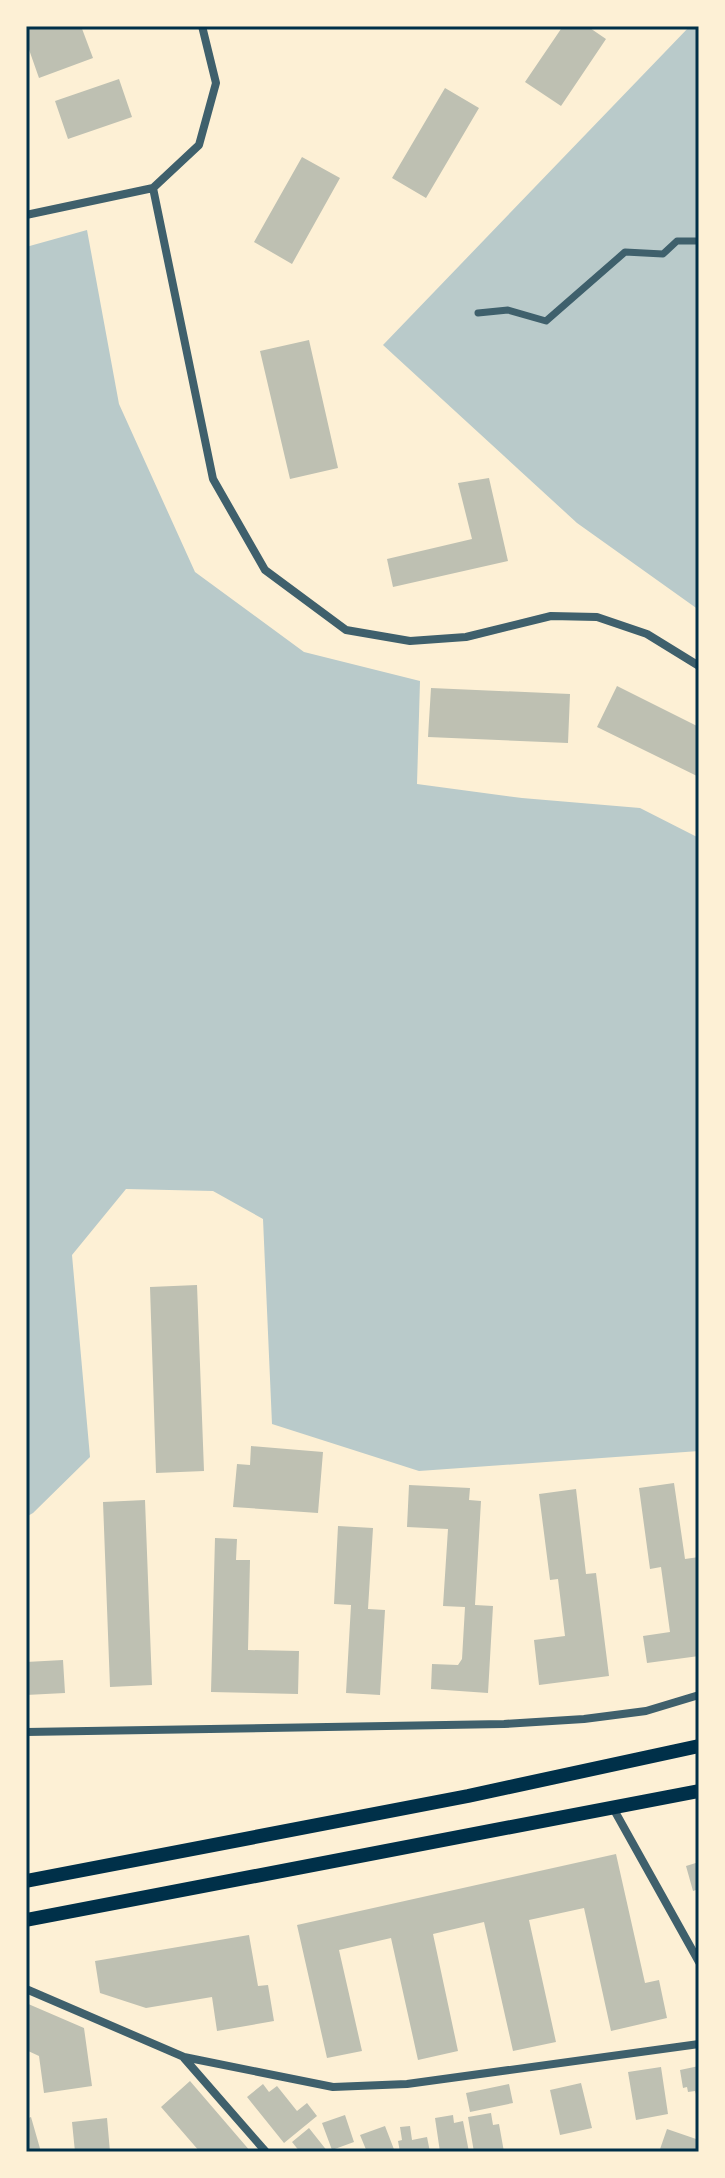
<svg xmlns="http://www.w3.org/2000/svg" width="725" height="2178" viewBox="0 0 725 2178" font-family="'Archivo Narrow',sans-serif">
<rect width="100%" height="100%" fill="#fdf0d5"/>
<path fill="#b9caca" d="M 690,26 L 699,26 L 699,610 L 577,523 L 383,345 Z
M 87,230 L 119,404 L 195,572 L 304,652 L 420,681 L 417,784 L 522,798 L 640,808 L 699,838 L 699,1451 L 419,1471 L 272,1424 L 263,1219 L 213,1191 L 126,1189 L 72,1255 L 90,1457 L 33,1513 L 26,1517 L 26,247 Z"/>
<path fill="#bec0b2" d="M 26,26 L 81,26 L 93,58 L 39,78 L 26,41 Z
M 563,26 L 587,26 L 606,39 L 561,106 L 525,82 Z
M 119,79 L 132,117 L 68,139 L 55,101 Z
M 445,88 L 479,108 L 426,198 L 392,178 Z
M 302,157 L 340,178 L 292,264 L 254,242 Z
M 309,340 L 338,468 L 290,479 L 260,351 Z
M 489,478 L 508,561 L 393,587 L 387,559 L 472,539 L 458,483 Z
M 617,686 L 699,727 L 699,777 L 597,727 Z
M 431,688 L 570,694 L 568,743 L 428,737 Z
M 197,1285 L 204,1471 L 156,1473 L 150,1287 Z
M 251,1446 L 323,1452 L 318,1513 L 233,1507 L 237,1464 L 250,1465 Z
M 674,1483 L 685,1559 L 699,1557 L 699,1656 L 647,1663 L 643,1636 L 670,1632 L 661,1567 L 650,1569 L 639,1488 Z
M 409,1485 L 470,1488 L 469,1500 L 481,1501 L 475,1605 L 493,1606 L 488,1693 L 431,1689 L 432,1664 L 458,1665 L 462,1659 L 465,1607 L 443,1606 L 448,1529 L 407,1527 Z
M 576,1489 L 586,1574 L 596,1573 L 609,1676 L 539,1685 L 534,1640 L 565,1636 L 558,1579 L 550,1580 L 539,1494 Z
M 145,1500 L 152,1685 L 110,1687 L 103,1502 Z
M 338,1526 L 373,1528 L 368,1609 L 385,1610 L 380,1695 L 346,1693 L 351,1605 L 334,1604 Z
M 215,1538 L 237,1539 L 236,1560 L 250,1560 L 248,1650 L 299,1651 L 298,1694 L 211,1692 Z
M 63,1660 L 65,1693 L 26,1695 L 26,1662 Z
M 616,1854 L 645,1983 L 659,1980 L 667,2018 L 611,2031 L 584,1908 L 529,1920 L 556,2042 L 513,2051 L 484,1922 L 433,1934 L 458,2051 L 418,2060 L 391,1938 L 339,1950 L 362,2051 L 327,2058 L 297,1925 Z
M 699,1862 L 699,1889 L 693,1891 L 686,1866 Z
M 249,1935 L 258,1986 L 268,1985 L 274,2021 L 217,2031 L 212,1997 L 146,2008 L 100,1993 L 95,1961 Z
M 26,2003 L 84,2028 L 92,2086 L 44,2093 L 39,2056 L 26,2050 Z
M 699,2066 L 699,2100 L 698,2100 L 695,2091 L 688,2092 L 687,2087 L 683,2088 L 680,2070 Z
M 661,2067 L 668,2114 L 636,2120 L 628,2072 Z
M 190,2081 L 251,2152 L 200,2152 L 161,2107 Z
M 581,2083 L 592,2128 L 560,2135 L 550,2090 Z
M 263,2084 L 269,2092 L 277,2086 L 297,2111 L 307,2103 L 317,2116 L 284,2143 L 247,2097 Z
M 509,2084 L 513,2103 L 470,2112 L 466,2093 Z
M 491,2113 L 493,2125 L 499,2124 L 504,2152 L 474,2152 L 468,2117 Z
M 345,2115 L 354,2142 L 332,2150 L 322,2123 Z
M 453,2115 L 454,2123 L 463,2121 L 469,2152 L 440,2152 L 435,2118 Z
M 31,2117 L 41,2152 L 26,2152 L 26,2119 Z
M 107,2118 L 110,2152 L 75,2152 L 72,2122 Z
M 385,2126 L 395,2152 L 367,2152 L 360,2135 Z
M 410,2126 L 412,2140 L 427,2137 L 430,2152 L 400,2152 L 398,2141 L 402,2140 L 400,2127 Z
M 309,2128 L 328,2152 L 300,2152 L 292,2142 Z
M 667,2129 L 699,2140 L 699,2152 L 659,2152 Z"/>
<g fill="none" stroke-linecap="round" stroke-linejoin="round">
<path stroke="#3f606c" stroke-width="7" d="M 478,313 L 508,310 L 546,321 L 625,252 L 663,254 L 677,241 L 699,241"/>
<path stroke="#3f606c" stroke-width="8" d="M 153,188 L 199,145 L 216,83 L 202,26
M 26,215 L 153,188 L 213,479 L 265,570 L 346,630 L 410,641 L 466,637 L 551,616 L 597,617 L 647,634 L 699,666
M 26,1732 L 504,1724 L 584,1719 L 646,1711 L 699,1695
M 613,1808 L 699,1962
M 26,1989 L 184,2057 L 333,2087 L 407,2084 L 699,2044
M 184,2058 L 266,2152"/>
<path stroke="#003049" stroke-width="14" d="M 26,1881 L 468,1796 L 699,1746
M 26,1920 L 699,1791"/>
</g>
<rect width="725" height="2178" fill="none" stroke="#fdf0d5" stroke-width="56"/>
<rect x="28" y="28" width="669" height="2122" fill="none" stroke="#003049" stroke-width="3"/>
</svg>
